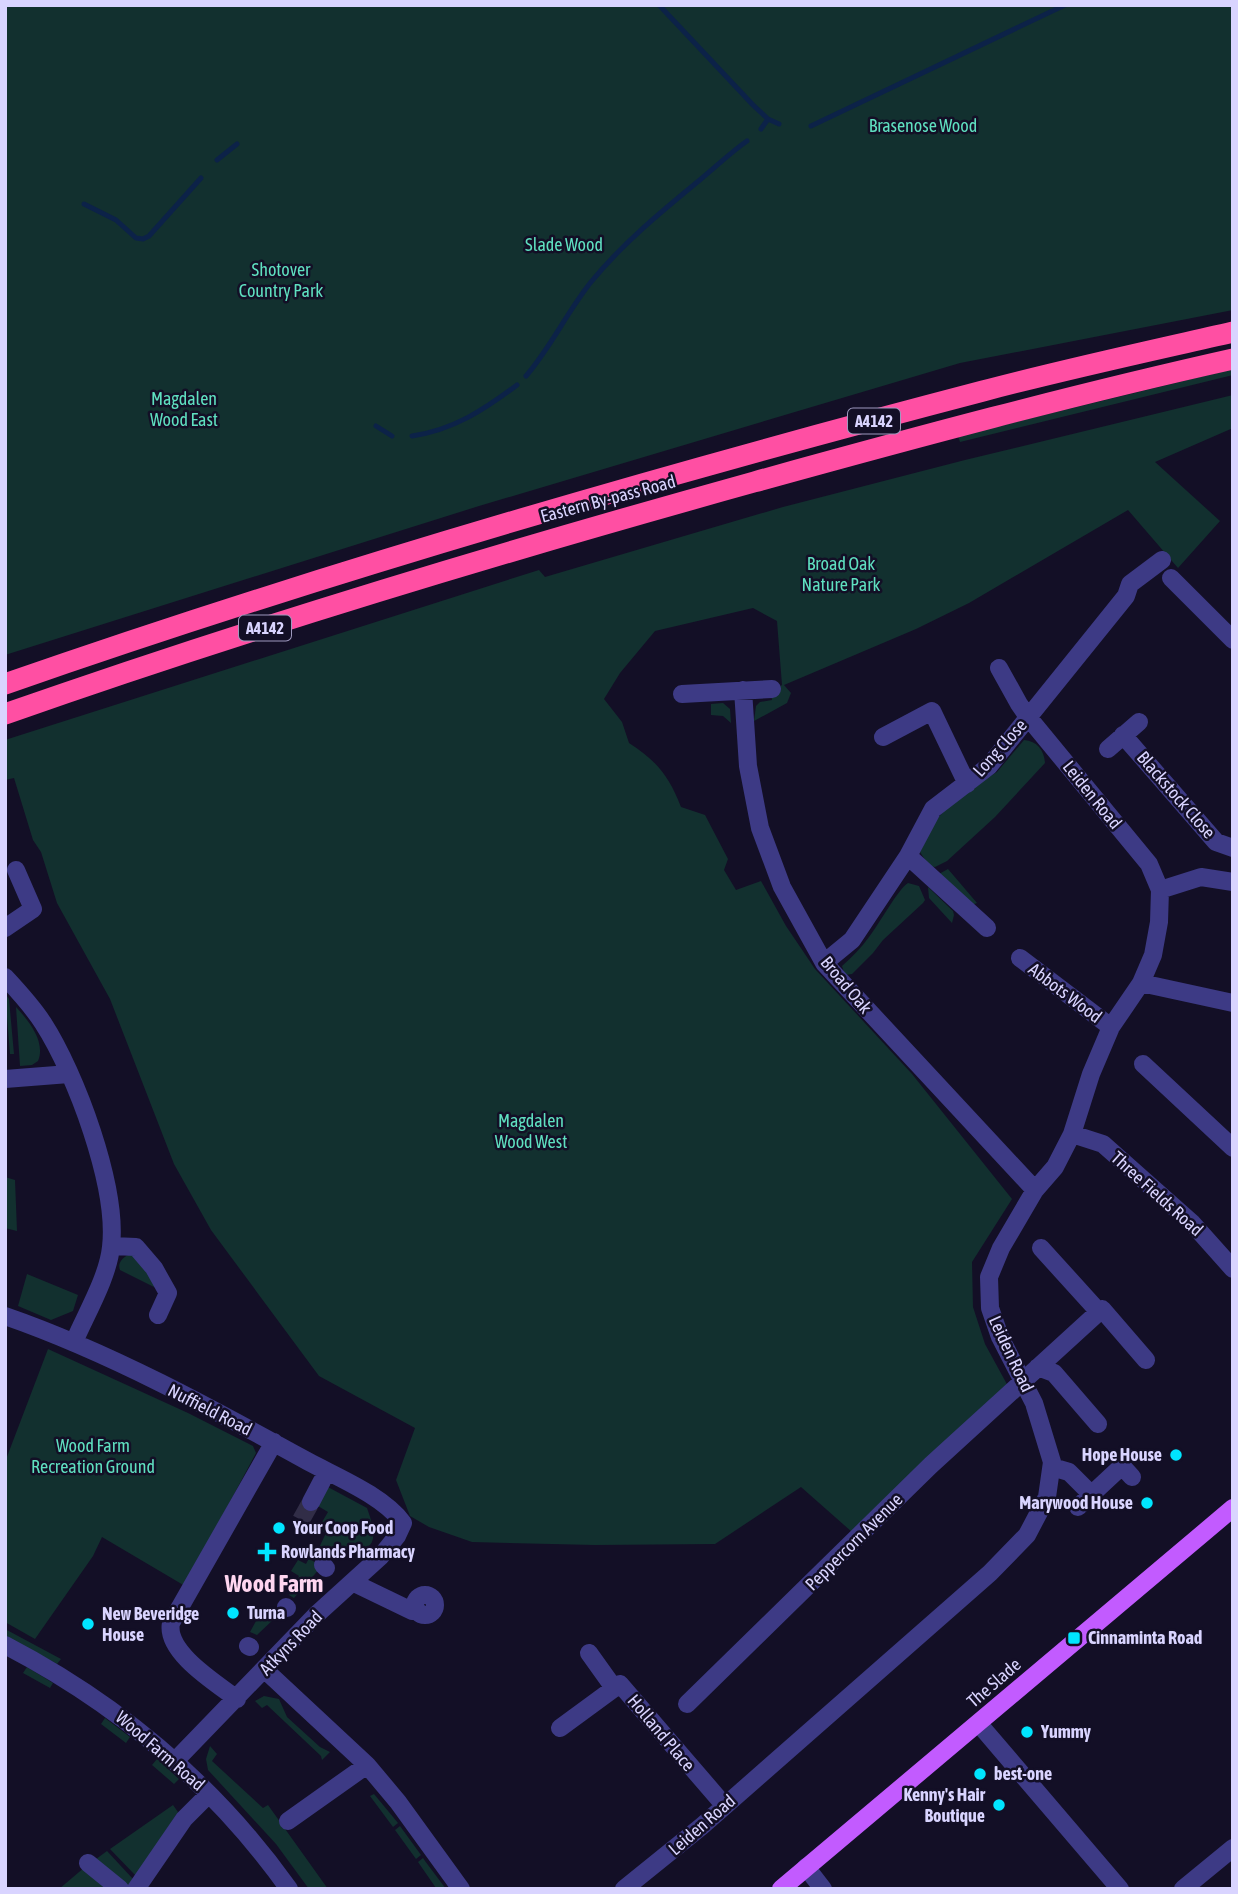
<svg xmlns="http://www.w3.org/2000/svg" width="1238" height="1894" viewBox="0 0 1238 1894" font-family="'Asap Condensed',sans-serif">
<rect width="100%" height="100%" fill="#130f26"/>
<path fill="#12302f" d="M 5,5 L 1233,5 L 1233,310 L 960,363 L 479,506 L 5,655 Z
M 1233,369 L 1233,375 L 960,442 L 958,436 Z
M 1233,395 L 1233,428 L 1155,462 L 1220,521 L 1178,568 L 1128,510 L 969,603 L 916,629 L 784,685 L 791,693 L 787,703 L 754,721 L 756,706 L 760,702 L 772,700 L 771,692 L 782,685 L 777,621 L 753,608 L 655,631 L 620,673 L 604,699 L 622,722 L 629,743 C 657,761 669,776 681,807 L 705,815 L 728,859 L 724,870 L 736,890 L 761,881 L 786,926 L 815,969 L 912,1074 L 1012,1199 L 972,1262 L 973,1307 L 985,1344 L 1009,1388 L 852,1532 L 801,1487 L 715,1544 L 595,1545 L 472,1542 L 429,1527 L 410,1516 L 396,1480 L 415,1428 L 319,1376 L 211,1230 L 174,1164 L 110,999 L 57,903 L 41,852 L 33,840 L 14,778 L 5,780 L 5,740 L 539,570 L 545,577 L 783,507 L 965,460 Z
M 723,703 L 730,709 L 731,723 L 723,716 L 711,715 L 711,704 Z
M 1024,740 C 1037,741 1044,750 1045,763 L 995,817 L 947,861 L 935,867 L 929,866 L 920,852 L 936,820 L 944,811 L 977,784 L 997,772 Z
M 948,869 L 977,903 L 969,906 L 937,875 Z
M 908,883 L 919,886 L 925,900 L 923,903 L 883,940 L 873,953 L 852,974 L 845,975 L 842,966 C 852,957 861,948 869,937 C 878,926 898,889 908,883 Z
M 928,887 L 953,911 L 954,915 L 952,923 L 929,898 Z
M 5,993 L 9,999 L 14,1054 L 10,1054 Z
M 16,1007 C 29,1021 46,1042 38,1061 L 32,1065 L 20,1066 Z
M 5,1177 L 15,1180 L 17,1231 L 5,1228 Z
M 130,1254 L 137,1254 L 156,1288 L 120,1270 C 117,1263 123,1257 130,1254 Z
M 27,1274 L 78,1295 L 73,1311 L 51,1320 L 18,1306 Z
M 48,1349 L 188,1413 L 253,1446 L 256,1453 L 185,1586 L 102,1537 L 93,1556 L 35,1639 L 5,1622 L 5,1462 Z
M 326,1486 L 367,1508 C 390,1570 344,1538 326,1561 L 318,1550 L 326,1533 L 318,1529 L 328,1512 L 313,1503 Z
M 309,1558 L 321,1567 L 294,1598 L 289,1595 L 299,1576 L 291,1571 L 298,1560 L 306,1564 Z
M 262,1610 L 276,1617 L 257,1635 L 250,1632 Z
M 5,1629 L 61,1659 L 57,1664 L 5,1636 Z
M 27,1667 L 53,1683 L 50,1688 L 23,1673 Z
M 264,1696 L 279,1699 L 287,1717 L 320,1747 L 330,1752 L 322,1760 L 321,1756 L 267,1705 L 262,1708 L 255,1701 Z
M 105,1718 L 130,1737 L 126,1743 L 101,1724 Z
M 210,1746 L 217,1754 L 212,1761 L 263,1808 L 268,1805 L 328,1889 L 309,1889 L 276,1844 L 208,1770 L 206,1759 Z
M 157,1759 L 179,1779 L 174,1784 L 152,1765 Z
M 374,1794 L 398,1823 L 393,1827 L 370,1796 Z
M 173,1805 L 178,1812 L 136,1876 L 110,1849 Z
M 400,1826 L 421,1855 L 416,1859 L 395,1830 Z
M 107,1851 L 133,1879 L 126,1888 L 92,1862 Z
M 423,1858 L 425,1861 L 446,1889 L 436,1888 L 418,1862 Z
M 85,1867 L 113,1889 L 59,1889 Z"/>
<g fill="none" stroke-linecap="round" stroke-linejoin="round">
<path stroke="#0c2248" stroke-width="5" d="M 659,5 L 753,105 L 768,119 L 779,124
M 811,126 L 1065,5
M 761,129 L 768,119
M 217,160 L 237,144
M 84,204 L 116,220 L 136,238 L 143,239 L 149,236 L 201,178
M 526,376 C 551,347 567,312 591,282 C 623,243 662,211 701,179 C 717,166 731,152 747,141
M 376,426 L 392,436
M 412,436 C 453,430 484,410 517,385"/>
<path stroke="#312d47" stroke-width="18" stroke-dasharray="18 9" stroke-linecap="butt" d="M 301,1520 L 311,1502"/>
<path stroke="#3d3a85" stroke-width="18" d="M 1171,578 L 1233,640
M 743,690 L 748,766 L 760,828 L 782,887 L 824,963 L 1035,1190
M 682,694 L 772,689
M 1123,735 L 1216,842 L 1233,848
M 883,737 L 932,711 L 967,784
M 1108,749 L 1139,722
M 908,856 L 987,928
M 1160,890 L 1201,877 L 1233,882
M 5,928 L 33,909 L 16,870
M 1020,958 L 1111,1027
M 824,963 L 852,940 L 908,856 L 933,809 L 989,766 L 1126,596 L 1130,584 L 1162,560
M 5,977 C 19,992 32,1006 43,1023 C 76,1074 118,1187 111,1247 C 108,1277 86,1314 74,1342
M 1141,983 L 1233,1003
M 1143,1064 L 1233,1148
M 5,1079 L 69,1074
M 1072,1134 L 1103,1144 L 1192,1223 L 1233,1269
M 112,1246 L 136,1247 L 154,1268 L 168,1293 L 158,1315
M 1041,1248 L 1099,1312
M 5,1316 C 109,1352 213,1409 309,1462 C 339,1478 383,1496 403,1523 L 397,1536 L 381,1556 L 316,1615 L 175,1761
M 1038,1367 L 1054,1373 L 1098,1424
M 1052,1467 L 1069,1472 L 1091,1494
M 311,1502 L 322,1481
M 1078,1507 L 1122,1466 L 1132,1477
M 323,1565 L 326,1568
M 354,1583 L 412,1611 L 417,1610
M415 1605a10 10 0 1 1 20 0a10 10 0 1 1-20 0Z
M 286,1607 L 287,1608
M 5,1645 C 118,1704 215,1785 289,1889
M 248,1646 L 250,1647
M 589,1653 L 614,1688
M 265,1670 L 367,1765 L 398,1802 L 461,1889
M 237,1699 C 216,1683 165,1652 171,1623 L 274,1442
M 687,1704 L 931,1465 L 1102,1309 L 1146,1360
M 979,1724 L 1120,1889
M 560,1728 L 620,1684 L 724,1805
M 288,1821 L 367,1765
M 88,1863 L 120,1889
M 806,1867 L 823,1889
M 136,1889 L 184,1819 L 209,1794
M 624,1889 L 702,1826 L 990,1573 L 1027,1535 L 1047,1497 L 1052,1462 L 1034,1403 L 1000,1337 L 990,1308 L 989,1277 L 1001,1248 L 1035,1190 L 1055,1167 L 1072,1134 L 1091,1074 L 1111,1027 L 1141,983 L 1153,955 L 1159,922 L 1160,890 L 1149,864 L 1028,717 L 1019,704 L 999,668
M 1183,1889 L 1233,1848"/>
<path stroke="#c25bff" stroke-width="18" d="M 781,1889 L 1233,1508"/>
<path stroke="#ff4fa3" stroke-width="21" d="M 5,684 C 326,572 654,477 983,391 C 1066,369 1150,351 1233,332
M 5,714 C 252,627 502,552 754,482 C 913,438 1072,395 1233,359"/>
</g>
<g fill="#00e5ff" stroke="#130f26" stroke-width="2.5">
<circle cx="1176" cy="1455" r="7"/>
<circle cx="1147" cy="1503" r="7"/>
<circle cx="279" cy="1528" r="7"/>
<path d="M263.5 1541.5h7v7h7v7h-7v7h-7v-7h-7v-7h7z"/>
<circle cx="233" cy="1613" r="7"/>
<circle cx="88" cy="1624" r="7"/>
<rect x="1067" y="1631" width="14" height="14" rx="3.5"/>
<circle cx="1027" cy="1732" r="7"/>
<circle cx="980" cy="1774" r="7"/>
<circle cx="999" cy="1805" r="7"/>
</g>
<g text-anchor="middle" stroke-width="5" stroke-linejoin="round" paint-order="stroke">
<g fill="#130f26" stroke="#9e99be" stroke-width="2">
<rect x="848" y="408.5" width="52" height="25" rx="5"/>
<rect x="239" y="615.5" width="52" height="25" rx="5"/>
</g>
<g font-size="16" font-weight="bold" fill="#d9d4ff">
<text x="874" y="427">A4142</text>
<text x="265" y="634">A4142</text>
</g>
<g font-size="18" fill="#5fe0c0" stroke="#130f26">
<text x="923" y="132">Brasenose Wood</text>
<text x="564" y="251">Slade Wood</text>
<text x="281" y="276">Shotover<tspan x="281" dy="21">Country Park</tspan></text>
<text x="184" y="405">Magdalen<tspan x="184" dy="21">Wood East</tspan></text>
<text x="841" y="570">Broad Oak<tspan x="841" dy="21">Nature Park</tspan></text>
<text x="531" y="1127">Magdalen<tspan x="531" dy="21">Wood West</tspan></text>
<text x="93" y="1452">Wood Farm<tspan x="93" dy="21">Recreation Ground</tspan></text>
</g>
<g font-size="18" fill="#d9d4ff" stroke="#130f26">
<text transform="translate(608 499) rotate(-15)" y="6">Eastern By-pass Road</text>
<text transform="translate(1000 748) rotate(-48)" y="6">Long Close</text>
<text transform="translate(1092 795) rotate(51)" y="6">Leiden Road</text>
<text transform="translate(1176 795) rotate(49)" y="6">Blackstock Close</text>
<text transform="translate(846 985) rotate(50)" y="6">Broad Oak</text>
<text transform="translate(1065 993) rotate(37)" y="6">Abbots Wood</text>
<text transform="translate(1157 1194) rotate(42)" y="6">Three Fields Road</text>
<text transform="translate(1011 1354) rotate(65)" y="6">Leiden Road</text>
<text transform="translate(210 1410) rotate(27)" y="6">Nuffield Road</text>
<text transform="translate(854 1542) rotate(-45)" y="6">Peppercorn Avenue</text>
<text transform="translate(291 1643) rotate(-46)" y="6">Atkyns Road</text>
<text transform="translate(994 1683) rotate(-41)" y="6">The Slade</text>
<text transform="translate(661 1733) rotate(50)" y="6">Holland Place</text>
<text transform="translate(160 1751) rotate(41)" y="6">Wood Farm Road</text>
<text transform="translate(702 1825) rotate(-41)" y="6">Leiden Road</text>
</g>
<g font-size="18" font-weight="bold" fill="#d9d4ff" stroke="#130f26" text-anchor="start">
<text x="1162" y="1461" text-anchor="end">Hope House</text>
<text x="1133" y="1509" text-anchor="end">Marywood House</text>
<text x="293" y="1534">Your Coop Food</text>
<text x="281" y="1558">Rowlands Pharmacy</text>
<text x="247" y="1619">Turna</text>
<text x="102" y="1620">New Beveridge<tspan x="102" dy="21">House</tspan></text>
<text x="1088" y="1644">Cinnaminta Road</text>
<text x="1041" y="1738">Yummy</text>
<text x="994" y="1780">best-one</text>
<text x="985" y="1801" text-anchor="end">Kenny's Hair<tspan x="985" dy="21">Boutique</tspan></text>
</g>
<g font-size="24" font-weight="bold" fill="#ffd6f0" stroke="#130f26">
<text x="274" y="1592">Wood Farm</text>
</g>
</g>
<rect width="1238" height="1894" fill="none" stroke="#d9d4ff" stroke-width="14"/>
</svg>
